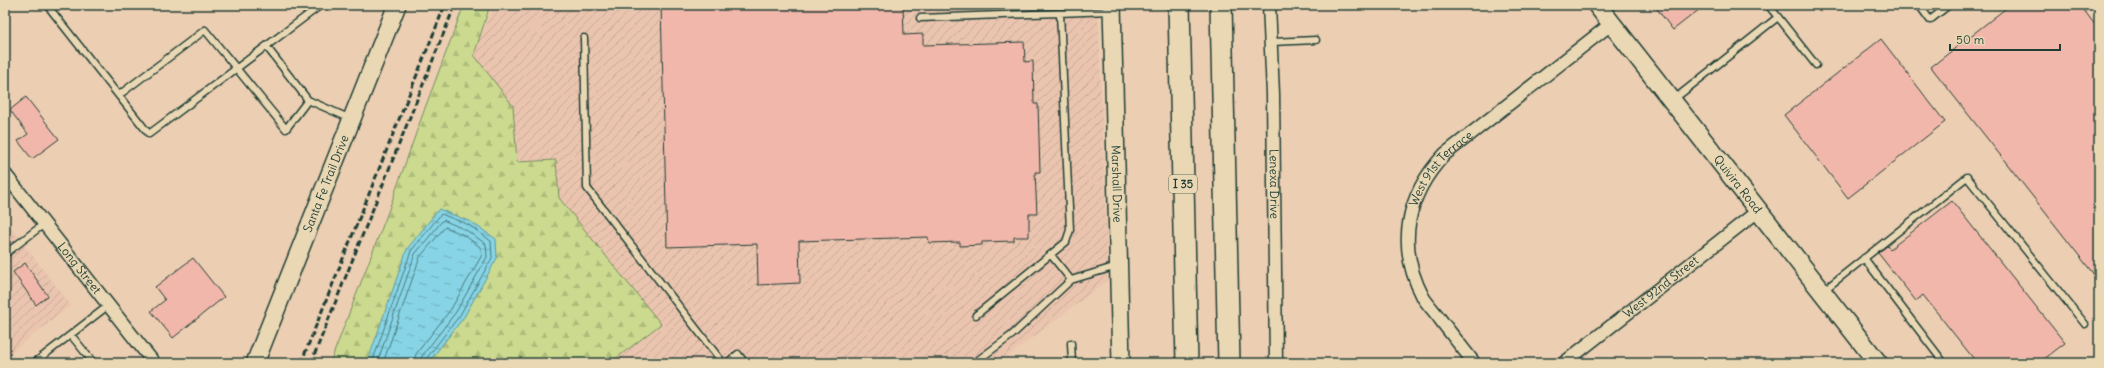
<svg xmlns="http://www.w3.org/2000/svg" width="2104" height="368" viewBox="0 0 2104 368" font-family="Delius,sans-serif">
<defs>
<pattern id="industrial-furrows" width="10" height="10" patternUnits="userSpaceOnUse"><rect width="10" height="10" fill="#eac4ae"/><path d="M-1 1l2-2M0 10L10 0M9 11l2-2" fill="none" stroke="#c8a996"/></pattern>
<pattern id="forest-firs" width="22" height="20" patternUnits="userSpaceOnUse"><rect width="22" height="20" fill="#cbda8e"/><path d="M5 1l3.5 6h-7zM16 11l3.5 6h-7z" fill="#aebc7b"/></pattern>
<pattern id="water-ripples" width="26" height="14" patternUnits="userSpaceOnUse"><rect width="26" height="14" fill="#87d4e6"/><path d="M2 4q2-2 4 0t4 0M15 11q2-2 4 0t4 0" fill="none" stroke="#6eadbb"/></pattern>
</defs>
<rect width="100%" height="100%" fill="#ecceb2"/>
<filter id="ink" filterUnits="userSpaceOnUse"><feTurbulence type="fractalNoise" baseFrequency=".025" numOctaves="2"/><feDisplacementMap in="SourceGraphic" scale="8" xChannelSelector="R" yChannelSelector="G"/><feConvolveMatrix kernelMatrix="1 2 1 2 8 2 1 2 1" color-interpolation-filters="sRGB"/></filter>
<g filter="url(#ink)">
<path fill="url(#industrial-furrows)" d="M 494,5 L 1098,5 L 1108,280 L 999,363 L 603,363 L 652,322 L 519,159 L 474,52 Z
M 5,221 L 71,305 L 5,357 Z"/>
<path fill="url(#forest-firs)" stroke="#758c61" d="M 464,5 L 490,5 L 474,55 L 513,106 L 517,162 L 556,160 L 559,198 L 661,324 L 610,363 L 330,363 L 388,212 L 425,108 Z"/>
<path fill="url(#water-ripples)" stroke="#5d989f" d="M 439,209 L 471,222 L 496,239 L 497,258 L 464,317 L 428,363 L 367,363 L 407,249 Z"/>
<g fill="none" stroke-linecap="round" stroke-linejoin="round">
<path stroke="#49797b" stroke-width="1" d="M 372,363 L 411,251 L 441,214 L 469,225 L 491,241 L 492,258 L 460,315 L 426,359 L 425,363
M 377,363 L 415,254 L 443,220 L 466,230 L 486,244 L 487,257 L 456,312 L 422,356 L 420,363
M 383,363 L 420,257 L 445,227 L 464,235 L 480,247 L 482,255 L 451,309 L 416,354 L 414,363"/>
</g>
<path fill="#f1b7ab" stroke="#1f3d34" d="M 661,5 L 903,5 L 904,35 L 923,34 L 923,45 L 1024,42 L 1025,62 L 1033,61 L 1034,104 L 1038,104 L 1040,172 L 1035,172 L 1037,214 L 1029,214 L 1029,237 L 1014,237 L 1014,241 L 982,242 L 982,245 L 960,246 L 960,242 L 929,243 L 928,237 L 799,241 L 800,283 L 758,285 L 757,244 L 667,247 Z
M 1654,5 L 1705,5 L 1673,30 Z
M 2010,5 L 2080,5 L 2099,30 L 2099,281 L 1931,67 Z
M 1881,39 L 1945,122 L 1848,198 L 1784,115 Z
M 26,97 L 59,139 L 32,159 L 18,141 L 28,134 L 10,110 Z
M 1952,201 L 2065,343 L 2039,363 L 1977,363 L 1923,295 L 1916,301 L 1878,253 L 1887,246 L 1890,249 Z
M 193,258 L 224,297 L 173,338 L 151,311 L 165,300 L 155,287 Z
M 25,263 L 48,296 L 36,305 L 13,272 Z"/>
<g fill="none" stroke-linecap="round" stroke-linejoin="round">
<defs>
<path id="lane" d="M 47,5 L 149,134 L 321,5
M 1768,5 L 1778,17
M 1919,5 L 1930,20 L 1949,5
M 920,18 L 1111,11
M 584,38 L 587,188 L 723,363
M 1271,42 L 1316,40
M 266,46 L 308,100
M 119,95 L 205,30 L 286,129 L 308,100 L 351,119
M 1673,100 L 1778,17 L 1816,65
M 5,254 L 44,224
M 1051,255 L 1071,280 L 1117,266
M 1864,258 L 1944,363
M 1823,291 L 1967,177 L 2085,324
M 976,315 L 1066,242 L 1070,230 L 1060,13
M 71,335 L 92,361 L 89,363
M 1071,343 L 1072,363
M 34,363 L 109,305
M 727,363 L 738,354 L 745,363
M 974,363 L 1012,335 L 1071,280"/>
<g id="street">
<path id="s1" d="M 1269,5 L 1273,94 L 1276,363"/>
<path id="s2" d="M 5,174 L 154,363"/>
<path id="s3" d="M 1474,363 C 1463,348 1451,334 1440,319 C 1435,312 1428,305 1423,297 C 1396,246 1406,195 1445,154 L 1611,24"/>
<path id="s4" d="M 1564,363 L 1758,211"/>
</g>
<g id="secondary">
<path id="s5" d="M 1112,5 L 1121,363"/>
<path id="s6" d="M 255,363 L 397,5"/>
</g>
<g id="primary">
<path id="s7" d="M 1597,5 L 1878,363"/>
</g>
<path id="highway" d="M 1179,5 L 1187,363
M 1221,5 L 1229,363"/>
</defs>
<use href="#lane" stroke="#1f3d34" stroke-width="9"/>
<use href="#street" stroke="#1f3d34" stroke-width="15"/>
<use href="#secondary" stroke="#1f3d34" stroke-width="20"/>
<use href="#primary" stroke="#1f3d34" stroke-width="21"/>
<use href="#highway" stroke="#1f3d34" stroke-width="24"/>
<use href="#lane" stroke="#ead8b5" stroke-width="6"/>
<use href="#street" stroke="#ead8b5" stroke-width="12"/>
<use href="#secondary" stroke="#ead8b5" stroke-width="17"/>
<use href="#primary" stroke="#ead8b5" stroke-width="18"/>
<use href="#highway" stroke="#ead8b5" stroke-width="21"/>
<path stroke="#1f3d34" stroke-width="3" stroke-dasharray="6 3" stroke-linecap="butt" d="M 301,363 L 445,5
M 311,363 L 455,5"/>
</g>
</g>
<g text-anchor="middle" stroke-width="3" stroke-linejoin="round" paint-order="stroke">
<rect fill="#ead8b5" stroke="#5c6c5b" stroke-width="1" x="1169" y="175" width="28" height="18" rx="3"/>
<g font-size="11" font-weight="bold" fill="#1f3d34">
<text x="1183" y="188">I 35</text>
</g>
<g font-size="12" fill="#1f3d34" stroke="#ead8b5">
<text dy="4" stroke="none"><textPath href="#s3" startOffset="225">West 91st Terrace</textPath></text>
<text dy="4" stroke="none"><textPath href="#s6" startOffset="193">Santa Fe Trail Drive</textPath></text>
<text dy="4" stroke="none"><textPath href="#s5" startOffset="179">Marshall Drive</textPath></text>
<text dy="4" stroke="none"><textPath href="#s1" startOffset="179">Lenexa Drive</textPath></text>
<text dy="4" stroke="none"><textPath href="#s7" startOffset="228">Quivira Road</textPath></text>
<text dy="4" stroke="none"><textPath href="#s2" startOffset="120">Long Street</textPath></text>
<text dy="4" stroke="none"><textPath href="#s4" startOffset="123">West 92nd Street</textPath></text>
</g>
</g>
<rect width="2104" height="368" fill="none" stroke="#ead8b5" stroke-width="20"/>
<rect x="10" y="10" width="2084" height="348" fill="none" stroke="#1f3d34" stroke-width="1.5" filter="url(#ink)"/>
<path d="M1950 44v6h110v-6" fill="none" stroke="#1f3d34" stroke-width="2"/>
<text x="1956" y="44" font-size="12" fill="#1f3d34" stroke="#ead8b5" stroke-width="3" paint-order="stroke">50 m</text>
</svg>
